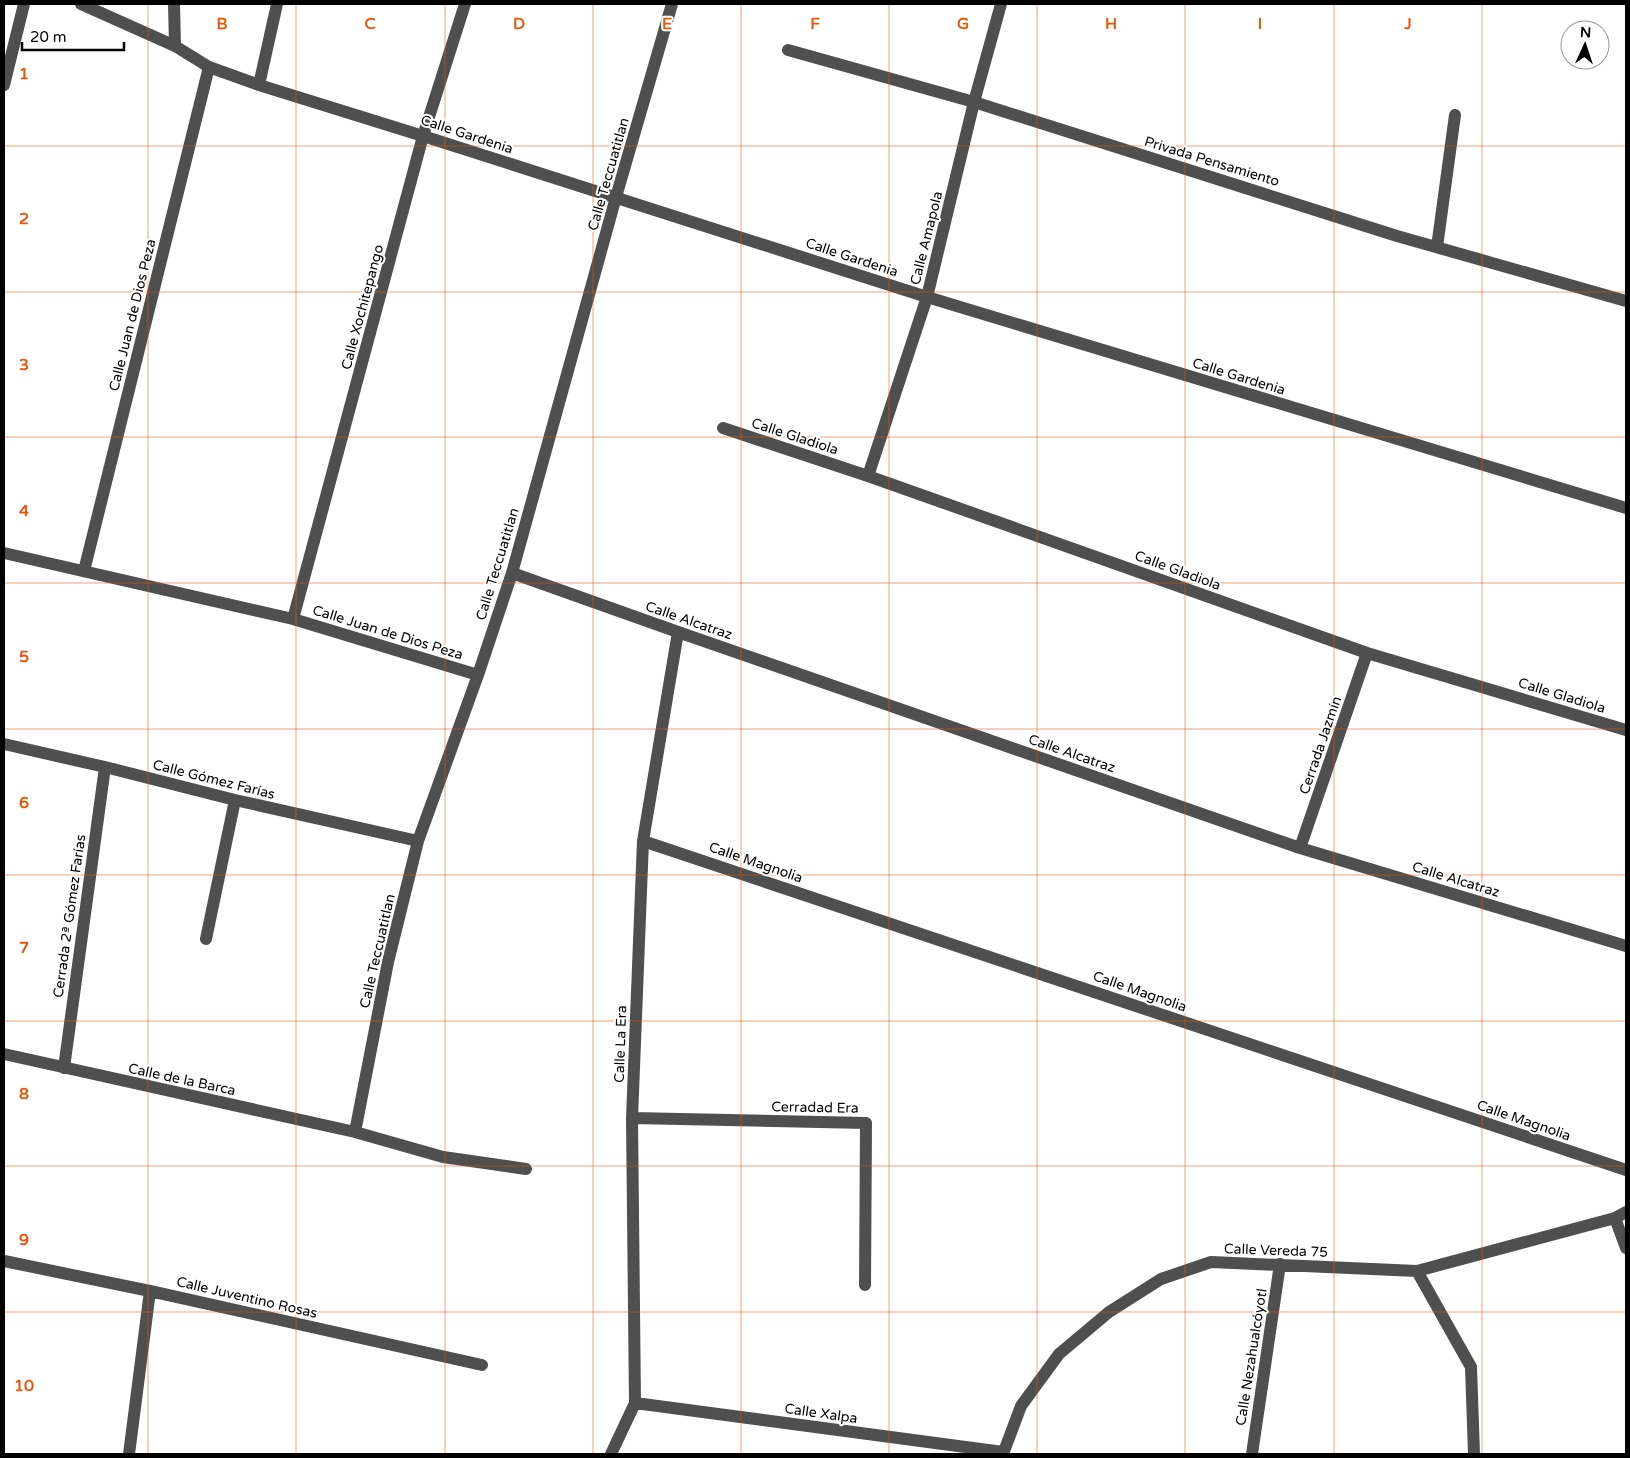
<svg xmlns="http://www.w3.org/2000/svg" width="1630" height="1458" viewBox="0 0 1630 1458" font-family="'Varela Round',sans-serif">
<rect width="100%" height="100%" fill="#fff"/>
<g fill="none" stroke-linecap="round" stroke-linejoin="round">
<path stroke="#4f4f4f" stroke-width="12" d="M 81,4 L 175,46 L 209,67 L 259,85 L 423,136 L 927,297 L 1626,508
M 174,4 L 175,46
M 788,50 L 974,102 L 1397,236 L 1626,301
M 4,85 L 24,4
M 259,85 L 277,4
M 1437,247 L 1455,115
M 723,428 L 868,476 L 1367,653 L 1626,730
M 868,476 L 927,297 L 974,102 L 1001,4
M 4,553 L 293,619 L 478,675
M 84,571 L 209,67
M 512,573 L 678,632 L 1300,848 L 1626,946
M 293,619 L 423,136 L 465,4
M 4,744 L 105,767 L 235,800 L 418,841
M 643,841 L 1626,1170
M 1300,848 L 1367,653
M 206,939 L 235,800
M 4,1054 L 355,1132 L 443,1157 L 526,1169
M 64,1068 L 105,767
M 632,1118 L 866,1123 L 865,1285
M 355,1132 L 388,962 L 418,841 L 478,675 L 512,573 L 616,197 L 672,4
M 1615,1218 L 1626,1248
M 4,1261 L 150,1291 L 482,1365
M 1417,1271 L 1471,1367 L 1474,1454
M 635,1403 L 1003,1452
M 129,1454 L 150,1291
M 611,1454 L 635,1403 L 632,1118 L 643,841 L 678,632
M 1003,1454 L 1021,1406 L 1059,1354 L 1109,1312 L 1161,1279 L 1211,1262 L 1417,1271 L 1615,1218 L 1626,1212
M 1252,1454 L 1280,1264"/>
</g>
<path fill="none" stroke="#e8590c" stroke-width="1" stroke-opacity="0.55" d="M 148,4 L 148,1454M 296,4 L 296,1454M 445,4 L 445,1454M 593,4 L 593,1454M 741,4 L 741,1454M 889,4 L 889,1454M 1037,4 L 1037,1454M 1185,4 L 1185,1454M 1334,4 L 1334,1454M 1482,4 L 1482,1454M 4,146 L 1626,146M 4,292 L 1626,292M 4,437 L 1626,437M 4,583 L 1626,583M 4,729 L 1626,729M 4,875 L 1626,875M 4,1021 L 1626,1021M 4,1166 L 1626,1166M 4,1312 L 1626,1312"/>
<g text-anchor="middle" stroke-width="4" stroke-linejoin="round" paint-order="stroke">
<g font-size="14" fill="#000" stroke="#fff">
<text transform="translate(467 134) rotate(18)" y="5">Calle Gardenia</text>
<text transform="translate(1212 161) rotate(17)" y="5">Privada Pensamiento</text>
<text transform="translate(608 174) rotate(-74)" y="5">Calle Teccuatitlan</text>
<text transform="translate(926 238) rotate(-76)" y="5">Calle Amapola</text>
<text transform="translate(852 257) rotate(18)" y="5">Calle Gardenia</text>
<text transform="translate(362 307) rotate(-75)" y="5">Calle Xochitepango</text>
<text transform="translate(132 315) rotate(-76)" y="5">Calle Juan de Dios Peza</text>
<text transform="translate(1239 376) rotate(17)" y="5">Calle Gardenia</text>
<text transform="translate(795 436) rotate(18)" y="5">Calle Gladiola</text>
<text transform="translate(497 564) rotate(-73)" y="5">Calle Teccuatitlan</text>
<text transform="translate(1178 570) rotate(20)" y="5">Calle Gladiola</text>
<text transform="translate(689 620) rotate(19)" y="5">Calle Alcatraz</text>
<text transform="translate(388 632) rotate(17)" y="5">Calle Juan de Dios Peza</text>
<text transform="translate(1562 695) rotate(17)" y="5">Calle Gladiola</text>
<text transform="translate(1320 745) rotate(-71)" y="5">Cerrada Jazmín</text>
<text transform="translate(1072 753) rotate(19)" y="5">Calle Alcatraz</text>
<text transform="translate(214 779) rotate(14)" y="5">Calle Gómez Farías</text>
<text transform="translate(756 862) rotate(19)" y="5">Calle Magnolia</text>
<text transform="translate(1456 879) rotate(17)" y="5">Calle Alcatraz</text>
<text transform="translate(69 916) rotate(-82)" y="5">Cerrada 2ª Gómez Farías</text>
<text transform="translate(377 951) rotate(-77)" y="5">Calle Teccuatitlan</text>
<text transform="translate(1140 991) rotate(19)" y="5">Calle Magnolia</text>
<text transform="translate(620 1044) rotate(-88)" y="5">Calle La Era</text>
<text transform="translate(182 1079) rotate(12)" y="5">Calle de la Barca</text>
<text transform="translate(815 1107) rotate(1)" y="5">Cerradad Era</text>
<text transform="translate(1524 1120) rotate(19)" y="5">Calle Magnolia</text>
<text transform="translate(1276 1250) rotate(2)" y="5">Calle Vereda 75</text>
<text transform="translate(247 1297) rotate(13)" y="5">Calle Juventino Rosas</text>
<text transform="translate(1251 1357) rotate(-81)" y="5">Calle Nezahualcóyotl</text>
<text transform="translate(821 1413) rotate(8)" y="5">Calle Xalpa</text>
</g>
</g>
<g font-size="16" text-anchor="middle" font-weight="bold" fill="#e8590c" stroke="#fff" stroke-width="4" stroke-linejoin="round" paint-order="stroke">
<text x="222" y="29">B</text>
<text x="370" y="29">C</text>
<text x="519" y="29">D</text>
<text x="667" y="29">E</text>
<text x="815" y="29">F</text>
<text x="963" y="29">G</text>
<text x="1111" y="29">H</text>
<text x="1260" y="29">I</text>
<text x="1408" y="29">J</text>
<text x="24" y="79">1</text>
<text x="24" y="224">2</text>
<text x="24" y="370">3</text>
<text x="24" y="516">4</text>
<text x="24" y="662">5</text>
<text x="24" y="808">6</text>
<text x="24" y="953">7</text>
<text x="24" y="1099">8</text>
<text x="24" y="1245">9</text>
<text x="24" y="1391">10</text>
</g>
<rect width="1630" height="1458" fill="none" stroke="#000000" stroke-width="10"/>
<g transform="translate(1585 45) rotate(3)"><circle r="24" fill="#ffffff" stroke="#999999"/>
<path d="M0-4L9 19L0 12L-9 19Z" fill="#000000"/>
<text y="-8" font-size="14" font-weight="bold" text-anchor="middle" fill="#000000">N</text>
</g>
<path d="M22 42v8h102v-8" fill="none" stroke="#000000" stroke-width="2.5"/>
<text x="30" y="42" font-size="15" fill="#000000" stroke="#ffffff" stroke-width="4" paint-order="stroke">20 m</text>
</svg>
